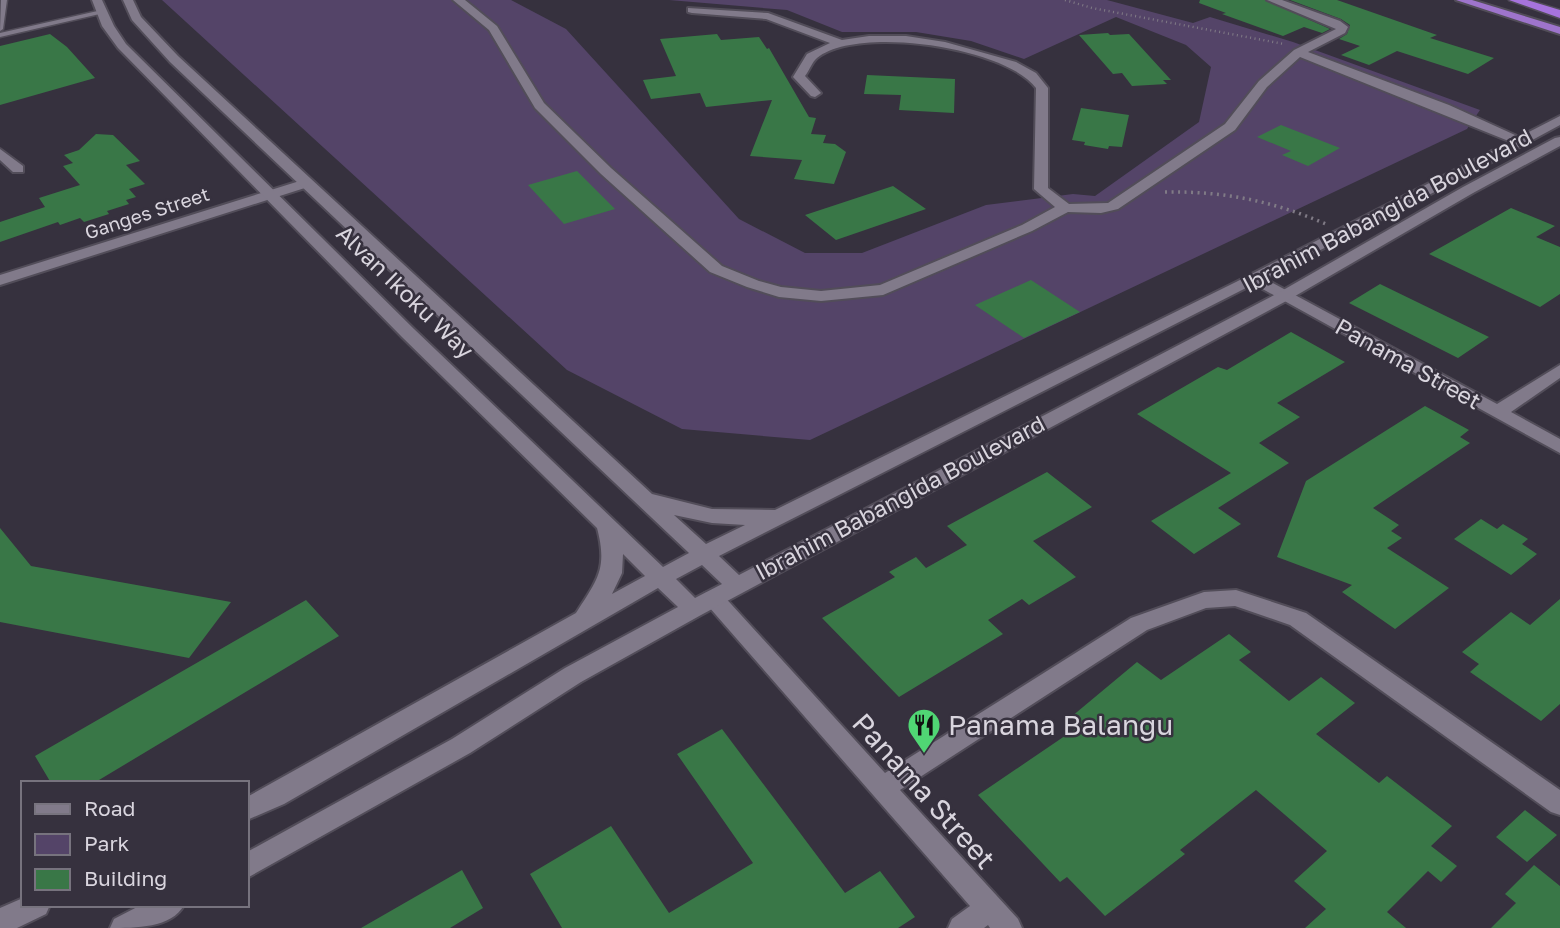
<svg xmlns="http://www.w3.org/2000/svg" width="1560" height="928" viewBox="0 0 1560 928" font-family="'Golos Text',sans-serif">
<rect width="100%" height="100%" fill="#36313e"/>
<path fill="#544468" d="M 162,0 L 511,0 L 566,29 L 739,219 L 805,253 L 862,253 L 986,205 L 1073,194 L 1095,196 L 1199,122 L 1211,67 L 1186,45 L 1116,17 L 1024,59 L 971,41 L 916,32 L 842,32 L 787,10 L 669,0 L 1107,0 L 1193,23 L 1210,17 L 1293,42 L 1480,110 L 1467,129 L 810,440 L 682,429 L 567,370 Z"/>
<path fill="#397747" d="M 1200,0 L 1265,0 L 1330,29 L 1322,33 L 1304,27 L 1283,36 L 1222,14 L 1226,13 L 1199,3 Z
M 1290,0 L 1337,0 L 1437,35 L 1430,38 L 1494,58 L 1468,74 L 1397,51 L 1369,65 L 1341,55 L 1360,46 L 1339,39 L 1347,34 L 1350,25 L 1341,19 Z
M 1108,33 L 1110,35 L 1129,34 L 1171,80 L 1163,80 L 1167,84 L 1132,86 L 1122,73 L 1113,74 L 1079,35 Z
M 50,34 L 67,47 L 95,78 L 0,105 L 0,46 Z
M 717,34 L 721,40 L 759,37 L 767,49 L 769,48 L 809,117 L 816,118 L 811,134 L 826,135 L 823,143 L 835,144 L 846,152 L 834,184 L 794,179 L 802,160 L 750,156 L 772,100 L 706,107 L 700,93 L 651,99 L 643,80 L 676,76 L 660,39 Z
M 867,75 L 955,79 L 954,113 L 899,110 L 901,95 L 864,94 Z
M 1081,108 L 1129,115 L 1122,147 L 1109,146 L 1108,149 L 1084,145 L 1085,142 L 1072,140 Z
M 1281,125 L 1340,148 L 1308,166 L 1282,155 L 1291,151 L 1257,137 Z
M 96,134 L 113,135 L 140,161 L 126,165 L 145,184 L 129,189 L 136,197 L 126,200 L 129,204 L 107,211 L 109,214 L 84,222 L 80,218 L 60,225 L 58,222 L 0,242 L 0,222 L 45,207 L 39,198 L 80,185 L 63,166 L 73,163 L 64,155 L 79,150 Z
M 577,171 L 615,209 L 564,224 L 528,185 Z
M 893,186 L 926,209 L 836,240 L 805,215 Z
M 1511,208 L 1555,226 L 1536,237 L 1560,247 L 1560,294 L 1540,307 L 1429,254 Z
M 1031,280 L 1080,312 L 1024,338 L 975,305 Z
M 1380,284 L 1489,337 L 1458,358 L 1349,303 Z
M 1291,332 L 1345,362 L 1277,403 L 1300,417 L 1259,443 L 1289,463 L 1218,508 L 1241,524 L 1194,554 L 1151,521 L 1231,473 L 1137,414 L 1218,367 L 1227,370 Z
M 1425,406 L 1469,430 L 1460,437 L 1470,443 L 1373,508 L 1399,525 L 1391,531 L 1402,538 L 1387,548 L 1449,588 L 1395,629 L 1342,592 L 1352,585 L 1277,557 L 1306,481 Z
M 1047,472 L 1092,507 L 1033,541 L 1076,577 L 1029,605 L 1022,599 L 988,620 L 1003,634 L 899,697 L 822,618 L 895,577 L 889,572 L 916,557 L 926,568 L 967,545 L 947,526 Z
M 1481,519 L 1497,529 L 1503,524 L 1528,539 L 1522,544 L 1537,554 L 1511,575 L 1454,539 Z
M 0,528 L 31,566 L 231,602 L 189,658 L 0,622 Z
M 1560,599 L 1560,704 L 1541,721 L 1470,672 L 1479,664 L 1462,652 L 1511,612 L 1530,625 Z
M 306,600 L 339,636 L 94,783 L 51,783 L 35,756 Z
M 1229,634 L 1251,652 L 1239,660 L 1289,701 L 1321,677 L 1355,703 L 1316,734 L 1379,783 L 1387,776 L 1452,826 L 1431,846 L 1457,866 L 1441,882 L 1428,871 L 1387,912 L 1406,928 L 1305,928 L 1326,909 L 1294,881 L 1327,851 L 1256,790 L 1180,850 L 1185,854 L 1105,916 L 1067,877 L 1060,882 L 978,795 L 1081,725 L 1071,717 L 1137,662 L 1161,680 Z
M 722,729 L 845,893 L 880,871 L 915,917 L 898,928 L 562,928 L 530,874 L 611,826 L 669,913 L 753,863 L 677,754 Z
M 1525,810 L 1557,835 L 1527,862 L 1496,837 Z
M 1534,865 L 1560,886 L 1560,928 L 1491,928 L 1516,903 L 1505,894 Z
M 462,870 L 483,908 L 450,928 L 361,928 Z"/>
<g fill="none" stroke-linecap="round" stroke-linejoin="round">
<defs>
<path id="service" d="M 1,0 L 7,0 L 3,29 L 0,31 Z
M 102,10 L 104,11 L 104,13 L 0,37 L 0,33 Z"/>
<path id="minor" d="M 453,0 L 465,0 L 497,26 L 544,103 L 611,168 L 722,266 L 759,281 L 781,287 L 821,291 L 880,285 L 1022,225 L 1055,207 L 1034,189 L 1036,88 C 1006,47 857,25 817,58 C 812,62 809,71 805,76 L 821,93 L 815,97 L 811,96 L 793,77 L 807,54 L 830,43 L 766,19 L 692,13 L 688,12 L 688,8 L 768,13 L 842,40 L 869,36 L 906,36 L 945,42 L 1016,62 L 1036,73 L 1048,88 L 1048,188 L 1069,204 L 1108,203 L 1225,124 L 1259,81 L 1294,50 L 1336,29 L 1267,0 L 1282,0 L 1340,21 L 1348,27 L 1345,33 L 1308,52 L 1449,105 L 1528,141 L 1526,144 L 1516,144 L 1300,57 L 1267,87 L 1235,130 L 1118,209 L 1101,213 L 1068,212 L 1032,231 L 883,295 L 821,301 L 779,297 L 747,287 L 710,272 L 601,174 L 535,108 L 489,30 Z
M 0,149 L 23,166 L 23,172 L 13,172 L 0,160 Z
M 306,179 L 311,180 L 311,186 L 0,285 L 0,275 Z
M 1256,274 L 1497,404 L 1560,365 L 1560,378 L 1511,412 L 1560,439 L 1560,453 L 1250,282 L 1248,279 L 1250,276 Z
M 1236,590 L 1306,613 L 1560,790 L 1560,815 L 1551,812 L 1290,625 L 1235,606 L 1206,608 L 1147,630 L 900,790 L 1018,919 L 1022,928 L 990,928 L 988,925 L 984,928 L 948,928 L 952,919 L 970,906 L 702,599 L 705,593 L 713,591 L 721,593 L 885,773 L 1131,618 L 1204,592 Z"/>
<path id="tertiary" d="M 92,0 L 102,0 L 114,26 L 126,44 L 414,329 L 663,567 L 689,553 L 170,62 L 132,20 L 123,0 L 133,0 L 141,17 L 178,56 L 652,494 L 712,509 L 775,510 L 1236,282 L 1560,116 L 1560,125 L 1460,179 L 719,556 L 739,575 L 1278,293 L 1463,187 L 1555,138 L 1560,137 L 1560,146 L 1473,193 L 1290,299 L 701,615 L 581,682 L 470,753 L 247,878 L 247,852 L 452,739 L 565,668 L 678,607 L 658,588 L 284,804 L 247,820 L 247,797 L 576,613 C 597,580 608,569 597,528 L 402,337 L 118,48 L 102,26 ZM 674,515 L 712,523 L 745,525 L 706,544 ZM 623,554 L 645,576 L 612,594 L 622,573 ZM 702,565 L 722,584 L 695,598 L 676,579 Z
M 23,898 L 23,905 L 50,905 L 46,914 L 17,928 L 0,928 L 0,908 Z
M 141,905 L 184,905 C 172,928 135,928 110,928 L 114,919 Z"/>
<path id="trunk" d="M 1456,0 L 1472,0 L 1560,27 L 1560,34 Z"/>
<path id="motorway" d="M 1509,0 L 1527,0 L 1560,10 L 1560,18 Z"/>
</defs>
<use href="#service" stroke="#524d59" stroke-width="3"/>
<use href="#minor" stroke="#524d59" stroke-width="4"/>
<use href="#tertiary" stroke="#524d59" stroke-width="4"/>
<use href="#trunk" stroke="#524d59" stroke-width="4"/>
<use href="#motorway" stroke="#524d59" stroke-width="3"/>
<path stroke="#807b86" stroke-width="2.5" stroke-dasharray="1 3.5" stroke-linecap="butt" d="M 1065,0 L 1092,8 L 1284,44"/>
<path stroke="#807b86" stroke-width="3.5" stroke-dasharray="2 4.5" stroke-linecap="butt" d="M 1165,192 C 1223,191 1273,201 1326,224"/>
<use href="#service" fill="#817a8a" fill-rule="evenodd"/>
<use href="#minor" fill="#817a8a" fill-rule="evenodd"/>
<use href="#tertiary" fill="#817a8a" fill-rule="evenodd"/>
<use href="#trunk" fill="#9e74cc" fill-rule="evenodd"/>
<use href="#motorway" fill="#a673dd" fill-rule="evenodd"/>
</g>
<defs>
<symbol id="restaurant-pin" viewBox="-11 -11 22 30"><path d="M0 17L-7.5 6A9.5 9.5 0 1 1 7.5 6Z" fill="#50d674" stroke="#36313e"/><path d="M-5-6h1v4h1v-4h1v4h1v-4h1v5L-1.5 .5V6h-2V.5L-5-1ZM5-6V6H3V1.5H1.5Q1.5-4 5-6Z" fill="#111"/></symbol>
</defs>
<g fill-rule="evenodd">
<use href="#restaurant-pin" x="905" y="706" width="38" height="52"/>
</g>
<g text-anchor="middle" stroke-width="5" stroke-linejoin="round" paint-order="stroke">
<g font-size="19" fill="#d9d5de" stroke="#36313e">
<text transform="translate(147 213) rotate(-18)" y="7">Ganges Street</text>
</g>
<g font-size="23" fill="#d9d5de" stroke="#36313e">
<text transform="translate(1387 211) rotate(-28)" y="8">Ibrahim Babangida Boulevard</text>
<text transform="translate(405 292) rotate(44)" y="8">Alvan Ikoku Way</text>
<text transform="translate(1408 364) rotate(29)" y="8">Panama Street</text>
<text transform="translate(900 498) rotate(-28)" y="8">Ibrahim Babangida Boulevard</text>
</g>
<g font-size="28" fill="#d9d5de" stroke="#36313e" text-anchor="start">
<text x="948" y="735">Panama Balangu</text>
</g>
<g font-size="28" fill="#d9d5de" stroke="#36313e">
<text transform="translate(924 791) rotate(48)" y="10">Panama Street</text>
</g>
</g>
<rect x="21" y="781" width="228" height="126" fill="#36313e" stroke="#77737e" stroke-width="2"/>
<rect x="35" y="804" width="35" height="10" fill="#817a8a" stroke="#77737e" stroke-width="2"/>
<text x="84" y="816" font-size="21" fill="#d9d5de">Road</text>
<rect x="35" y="834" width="35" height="21" fill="#544468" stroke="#77737e" stroke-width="2"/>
<text x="84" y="851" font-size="21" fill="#d9d5de">Park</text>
<rect x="35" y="869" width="35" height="21" fill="#397747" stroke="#77737e" stroke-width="2"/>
<text x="84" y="886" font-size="21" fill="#d9d5de">Building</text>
</svg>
